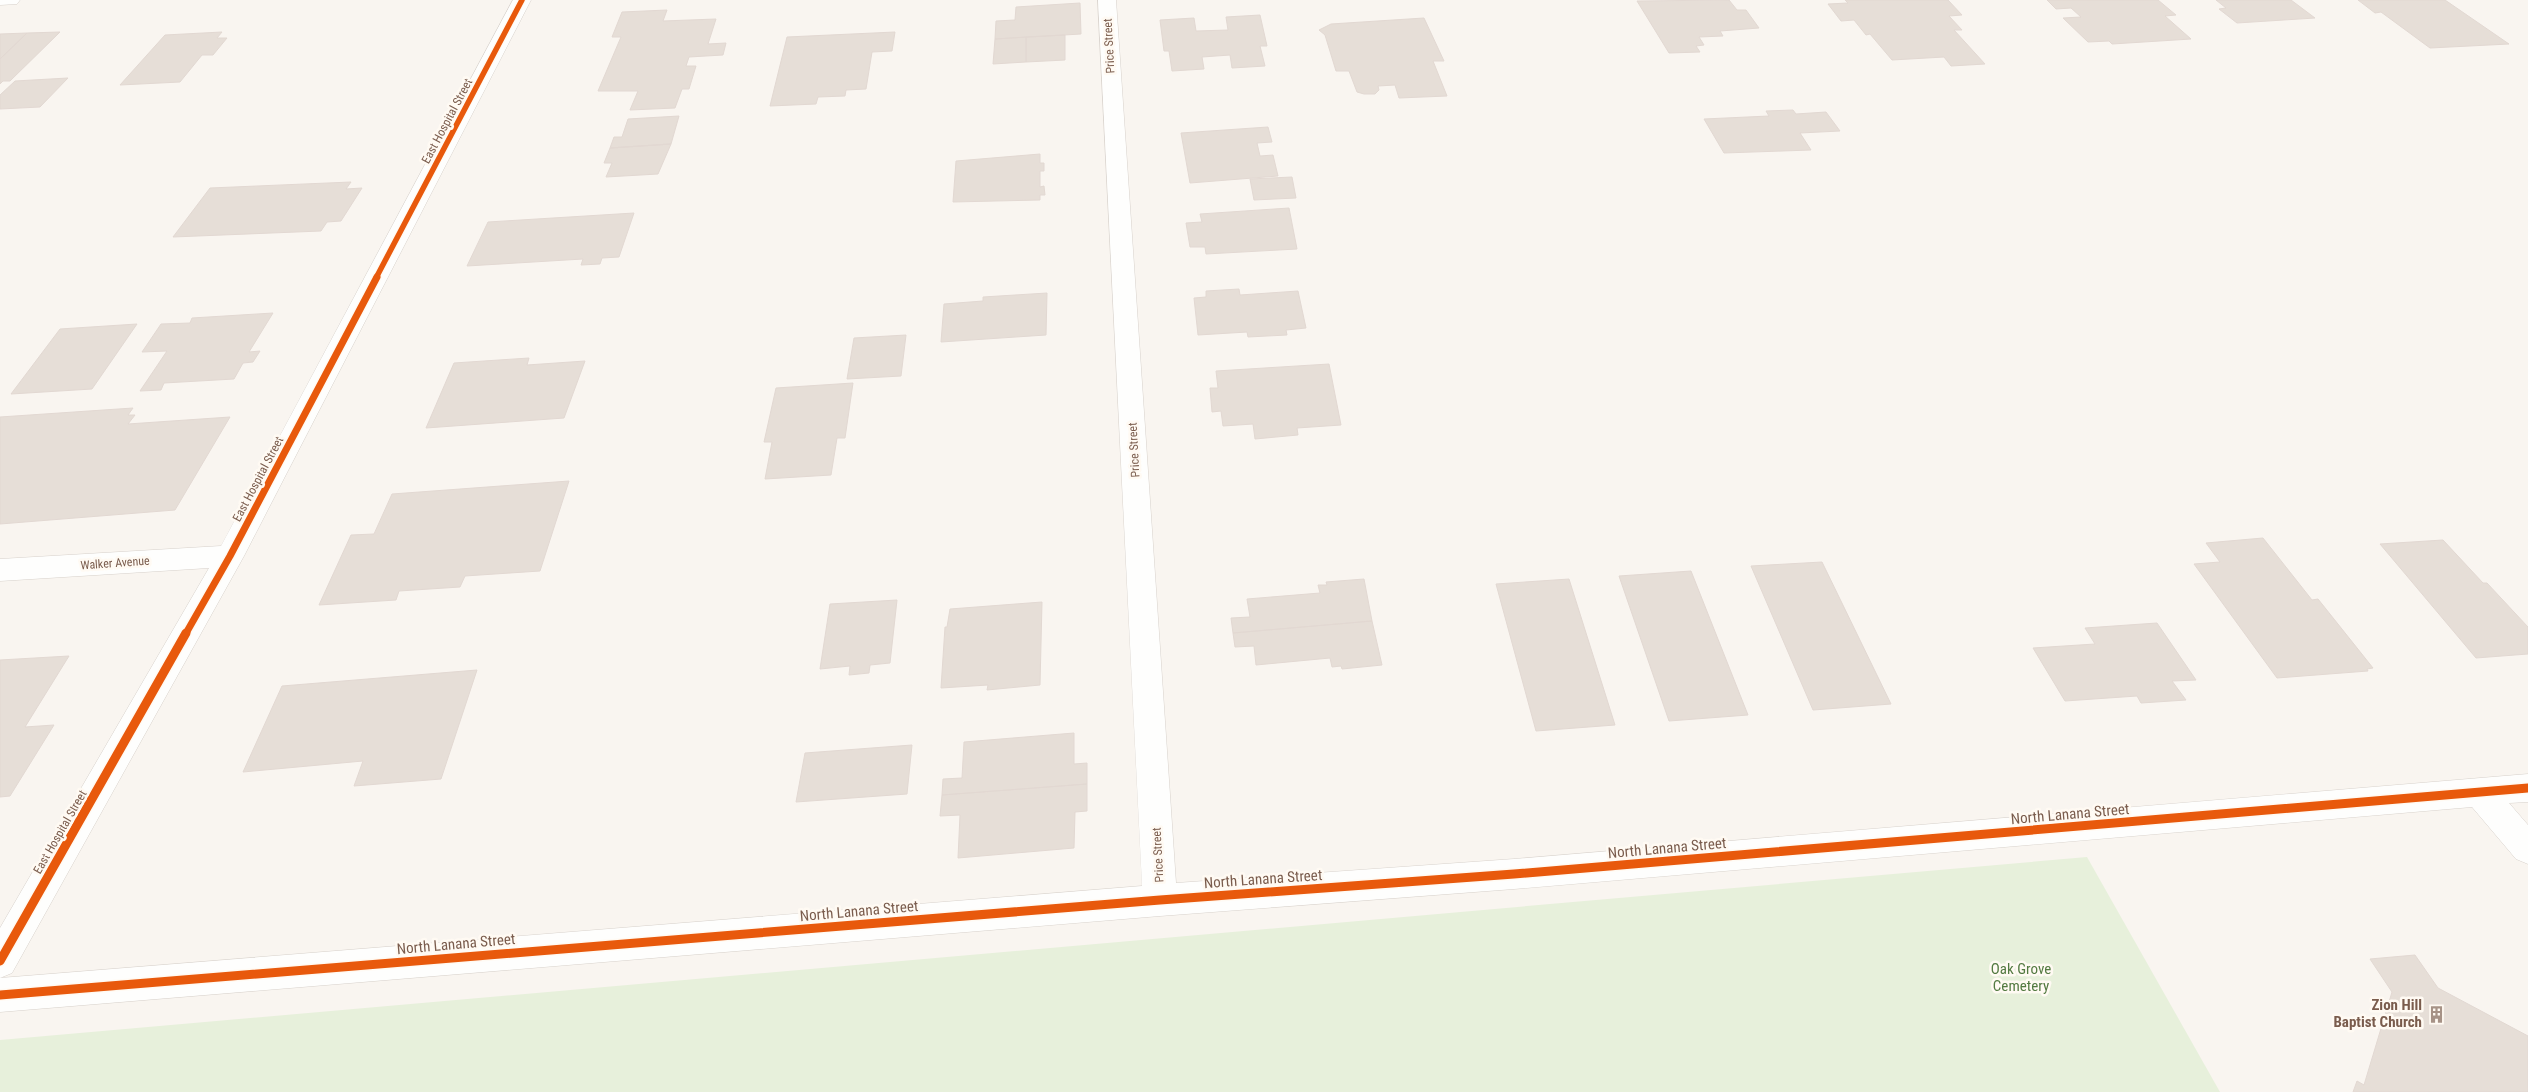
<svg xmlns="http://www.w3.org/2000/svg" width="2528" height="1092" viewBox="0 0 2528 1092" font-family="'Roboto Condensed',sans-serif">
<rect width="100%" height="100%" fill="#f9f5f0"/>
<path fill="#e7f0db" d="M 2087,857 L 2220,1092 L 0,1092 L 0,1040 Z"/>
<path fill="#e6ded7" stroke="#e2d8d2" d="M 1729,0 L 1737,10 L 1746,10 L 1759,28 L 1720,31 L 1723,36 L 1699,37 L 1704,45 L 1696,46 L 1700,52 L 1669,53 L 1637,1 Z
M 1845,0 L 1948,0 L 1962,15 L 1949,16 L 1962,30 L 1954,30 L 1985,64 L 1951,66 L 1944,57 L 1892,60 L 1870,34 L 1866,35 L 1854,20 L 1841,21 L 1828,4 L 1848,3 Z
M 2047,0 L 2158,0 L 2176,15 L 2165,16 L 2191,39 L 2112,44 L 2109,41 L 2088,42 L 2063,18 L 2081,17 L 2071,8 L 2056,9 Z
M 2216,0 L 2291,0 L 2315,18 L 2237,23 L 2219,9 L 2226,8 Z
M 2358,0 L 2445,0 L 2509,44 L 2430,48 L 2381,12 L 2375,13 Z
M 1080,3 L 1081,34 L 995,39 L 996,21 L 1015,20 L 1016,7 Z
M 667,10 L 663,21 L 716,19 L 708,44 L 726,43 L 723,55 L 689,57 L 686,66 L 696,66 L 689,89 L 682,89 L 675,108 L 630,110 L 638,91 L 598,91 L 621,37 L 612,37 L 622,12 Z
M 1260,15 L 1267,46 L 1260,46 L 1265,66 L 1232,68 L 1230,55 L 1202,57 L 1204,69 L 1172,71 L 1169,51 L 1164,51 L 1160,20 L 1194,18 L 1196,31 L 1228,30 L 1226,17 Z
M 1424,18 L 1444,61 L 1433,61 L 1447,96 L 1399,98 L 1395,85 L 1378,86 L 1379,90 L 1375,94 L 1364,94 L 1357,92 L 1349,71 L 1336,71 L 1325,35 L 1319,30 L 1331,24 Z
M 60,32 L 10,81 L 3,81 L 0,84 L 0,59 L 27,33 Z
M 222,32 L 217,38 L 227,38 L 213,55 L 202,55 L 180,82 L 120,85 L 165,35 Z
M 895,32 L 892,51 L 872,52 L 866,89 L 846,90 L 845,96 L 818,97 L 816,104 L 770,106 L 787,37 Z
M 27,33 L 0,59 L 0,34 Z
M 1065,35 L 1065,60 L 1026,62 L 1026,37 Z
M 1026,37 L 1026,62 L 993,64 L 995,39 Z
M 68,78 L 40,107 L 0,109 L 0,95 L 15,81 Z
M 1793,110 L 1796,114 L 1826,112 L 1840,131 L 1800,133 L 1811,150 L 1724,153 L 1704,119 L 1769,116 L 1766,111 Z
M 679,116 L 671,144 L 610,148 L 614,137 L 622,137 L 628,119 Z
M 1268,127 L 1272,142 L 1257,143 L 1260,156 L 1273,155 L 1278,176 L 1190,183 L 1181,133 Z
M 671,144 L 658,174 L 606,177 L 612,163 L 604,163 L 610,148 Z
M 1040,154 L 1040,163 L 1044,163 L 1044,171 L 1040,171 L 1040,187 L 1044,186 L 1045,195 L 1040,195 L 1040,200 L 953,202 L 956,161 Z
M 1292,177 L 1296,198 L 1254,200 L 1250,179 Z
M 351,182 L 346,189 L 362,188 L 341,221 L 327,222 L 321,231 L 173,237 L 210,188 Z
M 1289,208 L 1297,249 L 1206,254 L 1205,247 L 1190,247 L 1186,223 L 1202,222 L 1200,214 Z
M 634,213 L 619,257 L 602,258 L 600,264 L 581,265 L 583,259 L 467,266 L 488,222 Z
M 1239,289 L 1240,295 L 1298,291 L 1306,328 L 1286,330 L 1287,335 L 1248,337 L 1247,332 L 1198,335 L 1194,298 L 1206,297 L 1206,291 Z
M 1047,293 L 1046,335 L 941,342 L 944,304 L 983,301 L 983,297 Z
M 273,313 L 249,352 L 260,351 L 253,362 L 243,363 L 234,379 L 164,383 L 161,390 L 140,391 L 167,351 L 142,352 L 161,324 L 190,323 L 192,318 Z
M 137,324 L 92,389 L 11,394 L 60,329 Z
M 906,335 L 901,376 L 847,379 L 854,338 Z
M 529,358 L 527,365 L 585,361 L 564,418 L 426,428 L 454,363 Z
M 1329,364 L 1341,425 L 1297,428 L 1298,435 L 1255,439 L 1253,424 L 1223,426 L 1221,411 L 1212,412 L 1210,388 L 1218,388 L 1216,371 Z
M 853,383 L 845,438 L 837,438 L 831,475 L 765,479 L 772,442 L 764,442 L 776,388 Z
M 133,408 L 128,415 L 135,415 L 128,424 L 230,417 L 175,510 L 0,524 L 0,417 Z
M 569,481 L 540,571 L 465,576 L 460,587 L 399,591 L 396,600 L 319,605 L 351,535 L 374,534 L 392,494 Z
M 2263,538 L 2312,600 L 2318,599 L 2373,668 L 2367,669 L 2368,671 L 2277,678 L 2194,564 L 2220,562 L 2206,543 Z
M 2443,540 L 2483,583 L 2487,583 L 2528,627 L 2528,654 L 2476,658 L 2380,544 Z
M 1822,562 L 1891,704 L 1813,710 L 1751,566 Z
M 1691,571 L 1748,715 L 1669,721 L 1619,576 Z
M 1364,579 L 1372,621 L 1233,633 L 1231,618 L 1250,617 L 1247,599 L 1320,593 L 1318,585 L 1327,585 L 1326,582 Z
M 1569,579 L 1615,725 L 1536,731 L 1496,584 Z
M 897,600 L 890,663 L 870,665 L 869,673 L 849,675 L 850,666 L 820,669 L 830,604 Z
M 1042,602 L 1040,685 L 987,690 L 988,685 L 941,688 L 945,627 L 947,627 L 950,609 Z
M 1372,621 L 1382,665 L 1342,669 L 1341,666 L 1332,667 L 1330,658 L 1256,665 L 1254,646 L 1235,647 L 1233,633 Z
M 2157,623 L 2196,680 L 2172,681 L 2186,700 L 2141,703 L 2137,696 L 2065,701 L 2033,648 L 2095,644 L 2085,628 Z
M 69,656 L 25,727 L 54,725 L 10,796 L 0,797 L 0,660 Z
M 477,670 L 441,779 L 354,786 L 363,761 L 243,772 L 282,686 Z
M 1074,733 L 1074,764 L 1087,763 L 1087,784 L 942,795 L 943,779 L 962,778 L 964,742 Z
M 912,745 L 907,794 L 796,802 L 805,753 Z
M 1087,784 L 1087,811 L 1075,812 L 1074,848 L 958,858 L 960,815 L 940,816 L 942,795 Z
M 2415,955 L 2438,988 L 2528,1036 L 2528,1092 L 2353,1092 L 2357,1081 L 2364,1085 L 2392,992 L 2370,959 Z"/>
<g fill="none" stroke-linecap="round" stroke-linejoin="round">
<defs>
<path id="street" d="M 0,0 L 20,0 L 17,4 L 0,5 Z
M 513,0 L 531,0 L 244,556 L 12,973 L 0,978 L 0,928 L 209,568 L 0,581 L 0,559 L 221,546 Z
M 1098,0 L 1116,0 L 1176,883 L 1514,859 L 2528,774 L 2528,802 L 2509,803 L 2528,825 L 2528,864 L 2516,859 L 2472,807 L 1514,889 L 1160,916 L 0,1012 L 0,978 L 1142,886 Z"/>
</defs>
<use href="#street" stroke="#d7d1cb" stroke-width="1"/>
<use href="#street" fill="#fefefd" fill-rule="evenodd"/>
<defs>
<path id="cycleway-far2" d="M 376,278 L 522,0"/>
<path id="cycleway-far1" d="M 185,635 L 230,556 L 377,277"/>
<path id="cycleway" d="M 0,961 L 186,633
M 0,995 L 1160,900 L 1514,874 L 2528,788"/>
</defs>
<use href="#cycleway-far2" stroke="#fffaf3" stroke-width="8"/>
<use href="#cycleway-far1" stroke="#fffaf3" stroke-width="10"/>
<use href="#cycleway" stroke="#fffaf3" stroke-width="12"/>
<use href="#cycleway-far2" stroke="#e8590c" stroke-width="5.5"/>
<use href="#cycleway-far1" stroke="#e8590c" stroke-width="7"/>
<use href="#cycleway" stroke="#e8590c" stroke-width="9"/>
</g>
<defs>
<symbol id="building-bare" viewBox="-9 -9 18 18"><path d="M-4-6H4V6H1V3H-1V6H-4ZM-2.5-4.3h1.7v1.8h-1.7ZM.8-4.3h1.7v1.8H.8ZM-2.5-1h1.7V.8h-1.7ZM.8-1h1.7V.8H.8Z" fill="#a69286" stroke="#fffaf3" stroke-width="2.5" paint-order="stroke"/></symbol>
</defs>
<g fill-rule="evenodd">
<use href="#building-bare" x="2424" y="1002" width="25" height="25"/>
</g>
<g text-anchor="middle" stroke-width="5" stroke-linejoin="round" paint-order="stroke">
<g font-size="12" fill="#7a5c4d" stroke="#fffaf3">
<text transform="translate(1109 46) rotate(-93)" y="4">Price Street</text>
<text transform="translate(447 121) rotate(-62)" y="4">East Hospital Street</text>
<text transform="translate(1134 450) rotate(-93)" y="4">Price Street</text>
<text transform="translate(258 479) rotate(-62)" y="4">East Hospital Street</text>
<text transform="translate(115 563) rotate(-4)" y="4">Walker Avenue</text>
<text transform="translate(60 832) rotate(-60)" y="4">East Hospital Street</text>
<text transform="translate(1158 855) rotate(-93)" y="4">Price Street</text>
</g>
<g font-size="15" fill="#7a5c4d" stroke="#fffaf3">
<text transform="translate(2070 814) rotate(-5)" y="5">North Lanana Street</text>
<text transform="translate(1667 848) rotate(-5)" y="5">North Lanana Street</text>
<text transform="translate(1263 879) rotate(-4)" y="5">North Lanana Street</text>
<text transform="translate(859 911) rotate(-5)" y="5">North Lanana Street</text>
<text transform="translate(456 944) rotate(-5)" y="5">North Lanana Street</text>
</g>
<g font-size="15" fill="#537a41" stroke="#fffaf3">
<text x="2021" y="974">Oak Grove<tspan x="2021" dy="17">Cemetery</tspan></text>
</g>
<g font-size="15" font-weight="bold" fill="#7a5c4d" stroke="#fffaf3" text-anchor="end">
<text x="2422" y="1010">Zion Hill<tspan x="2422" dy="17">Baptist Church</tspan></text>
</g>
</g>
</svg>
